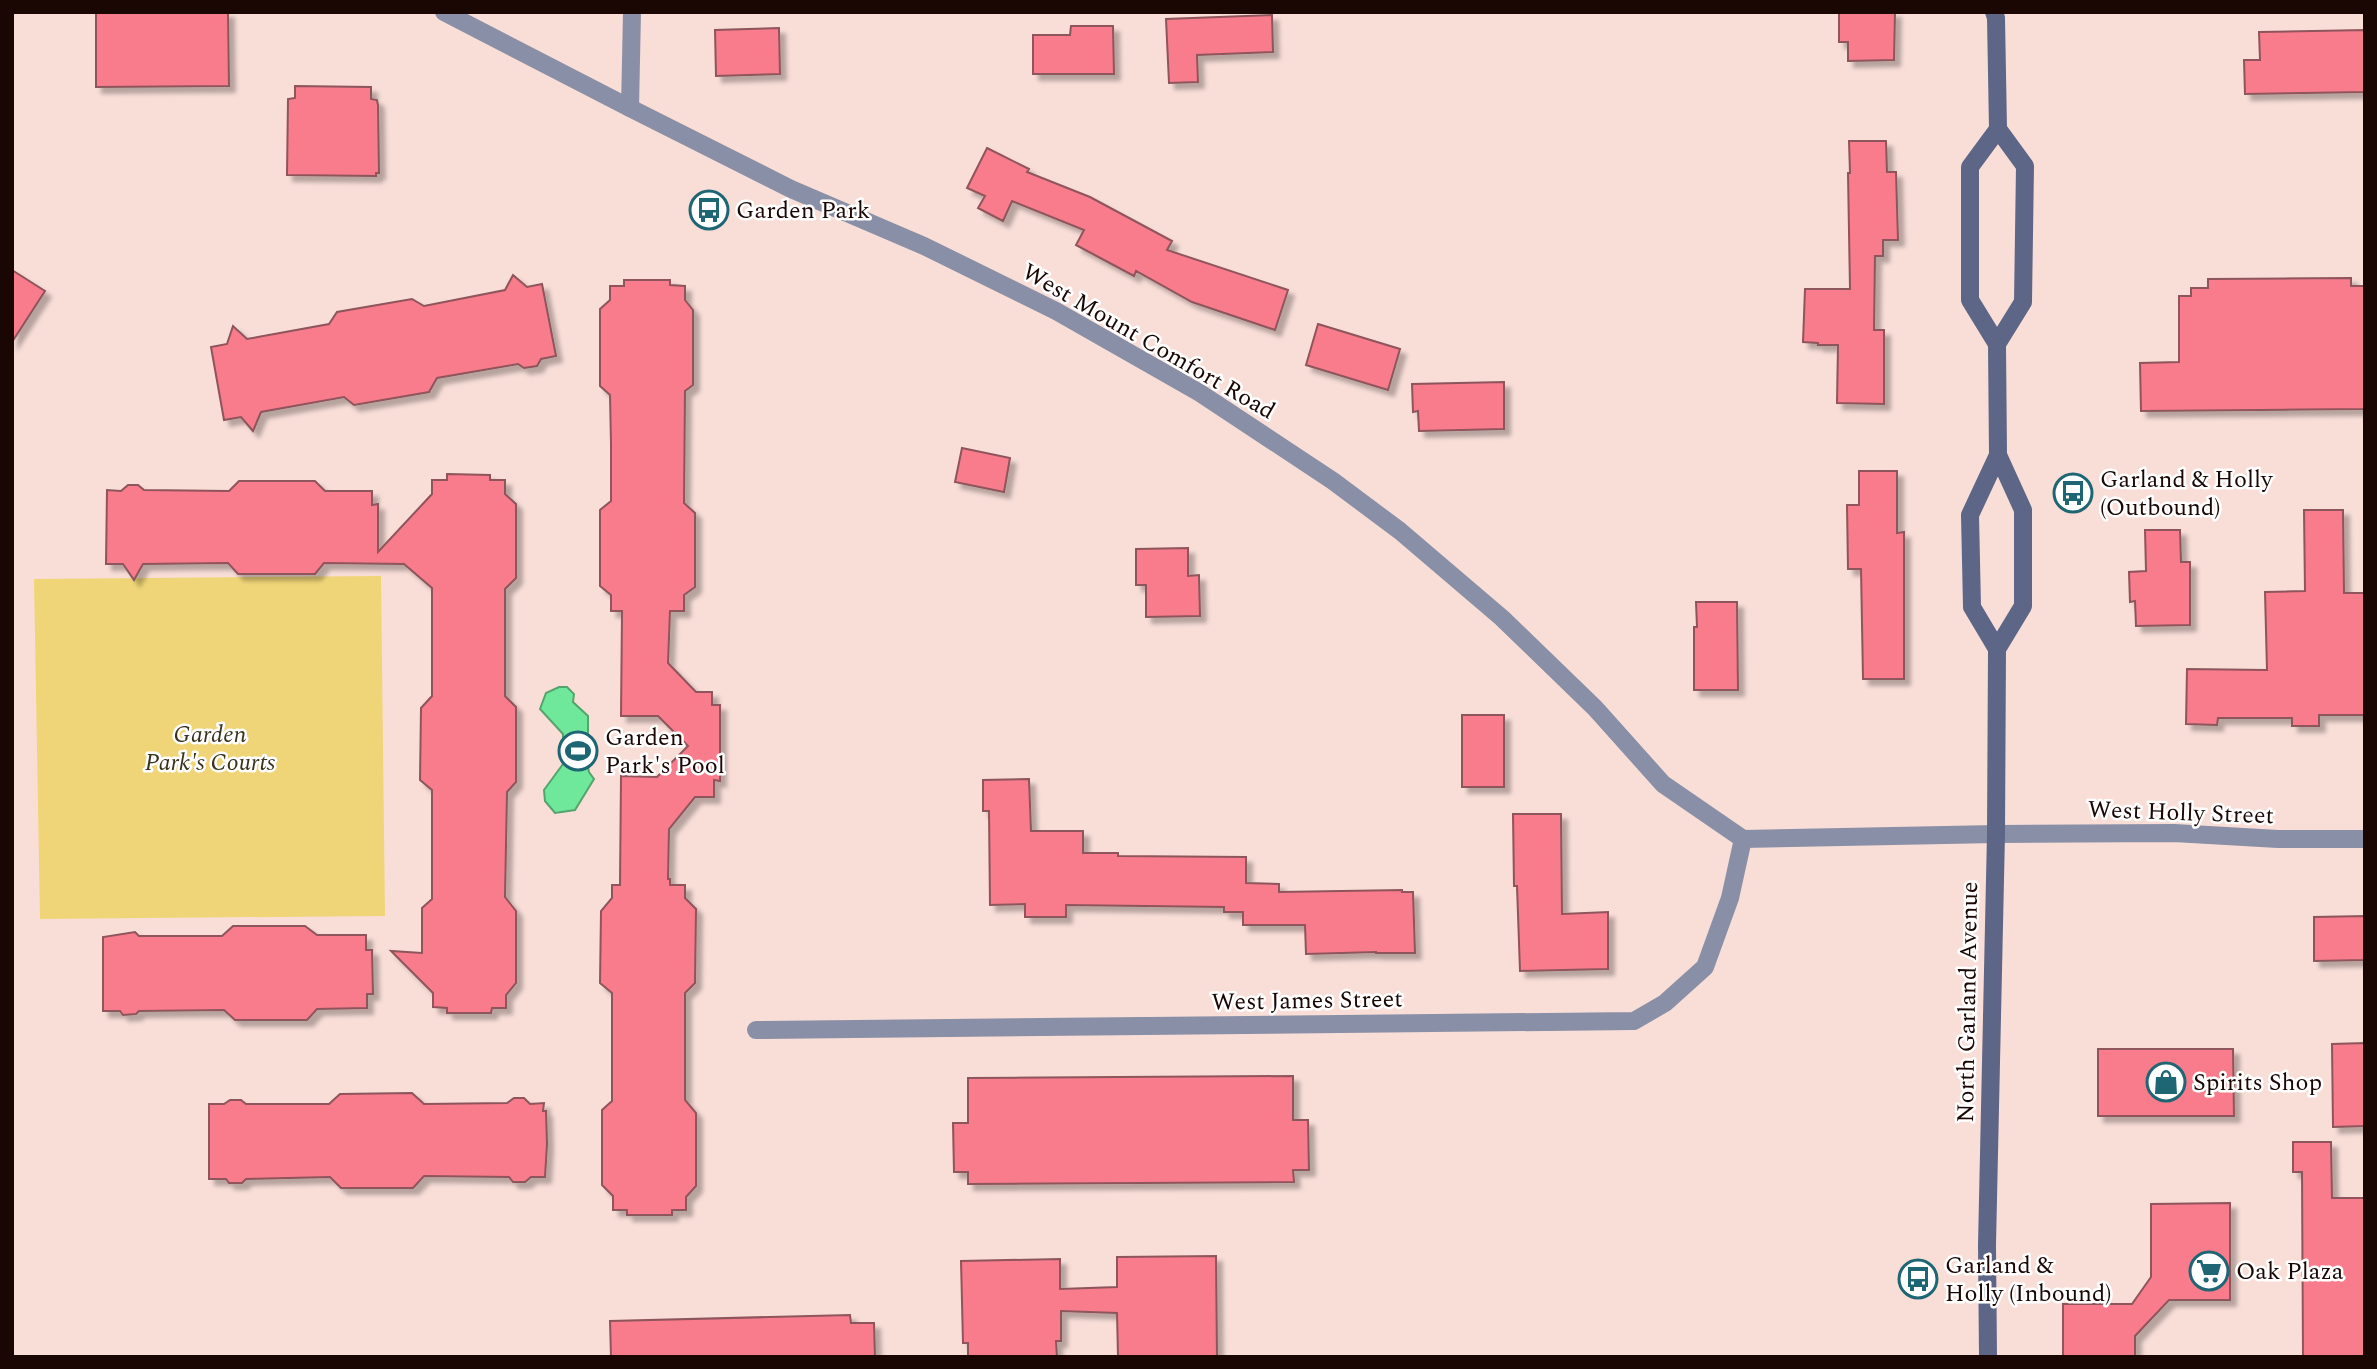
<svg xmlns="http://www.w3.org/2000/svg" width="2377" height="1369" viewBox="0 0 2377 1369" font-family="Spectral,serif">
<defs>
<filter id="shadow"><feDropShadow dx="6" dy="6" stdDeviation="2" flood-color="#0004"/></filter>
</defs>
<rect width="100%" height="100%" fill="#f9ded8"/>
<path fill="#f0d578" d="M 381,576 L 385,916 L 40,919 L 34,579 Z"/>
<path fill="#70e89b" stroke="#56a46d" stroke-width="2" d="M 559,687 L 567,687 L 574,694 L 573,702 L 588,716 L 588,740 L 593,746 L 593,757 L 587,762 L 589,772 L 594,779 L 575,810 L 555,813 L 545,801 L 544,790 L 563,764 L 563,734 L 540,709 L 546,693 Z"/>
<path fill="#f87b8b" stroke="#8e555b" stroke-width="2" filter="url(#shadow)" d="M 96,12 L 228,12 L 229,86 L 96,87 Z
M 1839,12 L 1895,12 L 1894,60 L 1848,61 L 1848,42 L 1839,42 Z
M 1272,15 L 1273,52 L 1197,55 L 1198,82 L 1169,83 L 1166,19 Z
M 1071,26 L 1113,26 L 1114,74 L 1033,74 L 1033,35 L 1070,35 Z
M 779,28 L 780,74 L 716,76 L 715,30 Z
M 2365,30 L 2365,92 L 2245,94 L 2244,60 L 2260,60 L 2259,32 Z
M 295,86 L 371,87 L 371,99 L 377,100 L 378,105 L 379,173 L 376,173 L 376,176 L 287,175 L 288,99 L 295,98 Z
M 1849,141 L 1886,141 L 1887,172 L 1896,172 L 1898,240 L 1883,240 L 1883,256 L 1875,256 L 1874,330 L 1884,330 L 1884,404 L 1837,403 L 1838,345 L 1818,345 L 1818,343 L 1803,342 L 1805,289 L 1850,289 L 1848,173 L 1850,173 Z
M 987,148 L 1029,169 L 1027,172 L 1090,197 L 1172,241 L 1167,250 L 1288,290 L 1275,330 L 1192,302 L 1136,271 L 1134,276 L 1076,245 L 1084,230 L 1012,201 L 1003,221 L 978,208 L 985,196 L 967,188 Z
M 12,270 L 45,291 L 12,342 Z
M 513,275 L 527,287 L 542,284 L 556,356 L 541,359 L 537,366 L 524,368 L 518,364 L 437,378 L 429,392 L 354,405 L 344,397 L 261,412 L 253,431 L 241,417 L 224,420 L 211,347 L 227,344 L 233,326 L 247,339 L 329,324 L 337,312 L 412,299 L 424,306 L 505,290 Z
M 2351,278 L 2351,286 L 2365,286 L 2365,409 L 2141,411 L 2140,363 L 2179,362 L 2179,296 L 2191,296 L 2191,288 L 2208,288 L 2208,279 Z
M 624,280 L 670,280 L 670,285 L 685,286 L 685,300 L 693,310 L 693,385 L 685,391 L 684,503 L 695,513 L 695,587 L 684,595 L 684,611 L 670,611 L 668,663 L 696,692 L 712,692 L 712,705 L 720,705 L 720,781 L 714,780 L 714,797 L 695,797 L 669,829 L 668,879 L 670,879 L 670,885 L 685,885 L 685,898 L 696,909 L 695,983 L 685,993 L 685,1100 L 696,1113 L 696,1186 L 686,1197 L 686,1210 L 672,1210 L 672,1215 L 627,1215 L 627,1210 L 613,1210 L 613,1196 L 602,1185 L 602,1110 L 612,1101 L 612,993 L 600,983 L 601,911 L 612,898 L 612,885 L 620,885 L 621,776 L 657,777 L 688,746 L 658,716 L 621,716 L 622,611 L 611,611 L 611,595 L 600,586 L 600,510 L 611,501 L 611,444 L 610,395 L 600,386 L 600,309 L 610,300 L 610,286 L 624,286 Z
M 1318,324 L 1400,349 L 1388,390 L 1306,365 Z
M 1504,382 L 1504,429 L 1419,431 L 1418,411 L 1413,412 L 1412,384 Z
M 962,448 L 1010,458 L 1004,492 L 955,482 Z
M 1859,471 L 1897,471 L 1897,533 L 1904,532 L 1904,679 L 1863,679 L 1861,569 L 1848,569 L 1847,505 L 1859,505 Z
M 447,474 L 490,475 L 490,480 L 505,480 L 505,494 L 516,504 L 516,578 L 505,589 L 505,696 L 516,707 L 516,782 L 507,792 L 505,897 L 516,911 L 516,983 L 506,995 L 506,1008 L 492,1008 L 491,1013 L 447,1013 L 447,1008 L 433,1007 L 433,993 L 391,951 L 422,953 L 422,908 L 432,899 L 432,790 L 420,780 L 421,708 L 432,696 L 432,588 L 404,564 L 324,563 L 315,574 L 238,574 L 228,563 L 143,564 L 134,580 L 123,564 L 106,564 L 107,490 L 121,491 L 128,485 L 138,485 L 144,490 L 229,491 L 239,481 L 315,481 L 325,491 L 372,491 L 372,505 L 378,504 L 378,552 L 432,494 L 432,480 L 447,480 Z
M 2304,510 L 2343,510 L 2344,593 L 2365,593 L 2365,715 L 2319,715 L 2319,726 L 2292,726 L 2292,718 L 2218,718 L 2217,725 L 2186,724 L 2187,669 L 2267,670 L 2265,592 L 2305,591 Z
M 2145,530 L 2180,530 L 2181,562 L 2190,562 L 2190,625 L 2136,626 L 2135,601 L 2130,602 L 2129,572 L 2146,571 Z
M 1188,548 L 1188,576 L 1199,575 L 1200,616 L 1146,617 L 1146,585 L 1136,585 L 1136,549 Z
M 1696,602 L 1737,602 L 1738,690 L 1694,690 L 1694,627 L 1697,627 Z
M 1462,715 L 1504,715 L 1504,787 L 1462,787 Z
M 1029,779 L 1031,831 L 1083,831 L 1083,853 L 1118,853 L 1118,856 L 1246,857 L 1246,883 L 1279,884 L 1279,892 L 1402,890 L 1402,892 L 1413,892 L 1415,953 L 1376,953 L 1376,952 L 1306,954 L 1305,925 L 1243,925 L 1243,912 L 1224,912 L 1224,907 L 1066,905 L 1066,917 L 1025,917 L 1025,904 L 990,905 L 989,811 L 983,811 L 983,780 Z
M 1513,814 L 1561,814 L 1562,914 L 1608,912 L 1608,969 L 1520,971 L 1517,886 L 1514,886 Z
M 2365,916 L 2365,960 L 2314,961 L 2314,917 Z
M 233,926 L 305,926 L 317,935 L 366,935 L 366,950 L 372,950 L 373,994 L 367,994 L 367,1008 L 317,1009 L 307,1020 L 235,1020 L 224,1010 L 139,1011 L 136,1014 L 123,1015 L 120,1011 L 103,1011 L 103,937 L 135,932 L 139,936 L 222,936 Z
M 2365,1043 L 2365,1126 L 2333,1127 L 2332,1044 Z
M 2098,1049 L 2233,1049 L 2234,1116 L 2098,1116 Z
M 1293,1076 L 1293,1120 L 1308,1120 L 1309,1170 L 1293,1170 L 1294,1182 L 968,1184 L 968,1172 L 954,1172 L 953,1123 L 968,1123 L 968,1078 Z
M 412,1093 L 424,1104 L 507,1103 L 514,1098 L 524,1098 L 530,1104 L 544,1103 L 543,1111 L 546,1111 L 547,1144 L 545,1177 L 531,1177 L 525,1182 L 513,1182 L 509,1177 L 424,1176 L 413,1188 L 341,1188 L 330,1177 L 246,1179 L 242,1183 L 229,1183 L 226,1179 L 209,1179 L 209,1104 L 224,1104 L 230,1100 L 241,1100 L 246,1104 L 329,1104 L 340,1094 Z
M 2293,1142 L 2331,1142 L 2332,1198 L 2365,1198 L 2365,1357 L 2303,1357 L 2302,1172 L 2293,1172 Z
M 2230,1203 L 2230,1300 L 2169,1300 L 2135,1336 L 2135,1357 L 2063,1357 L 2063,1304 L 2132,1304 L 2151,1277 L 2151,1204 Z
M 1216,1256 L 1217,1357 L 1118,1357 L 1117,1313 L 1061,1311 L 1061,1341 L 1056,1341 L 1057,1357 L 968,1357 L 968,1343 L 963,1343 L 961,1261 L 1060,1259 L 1060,1289 L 1117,1287 L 1117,1257 Z
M 850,1315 L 851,1323 L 874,1323 L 875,1357 L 611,1357 L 610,1321 Z"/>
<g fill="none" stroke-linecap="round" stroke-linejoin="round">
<path stroke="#898fa6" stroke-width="18" d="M 630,108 L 632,12
M 1996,834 L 2174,833 L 2278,839 L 2365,839
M 756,1030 L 1634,1021 L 1665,1003 L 1705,967 L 1730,898 L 1743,839"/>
<path stroke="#898fa6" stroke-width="18" d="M 444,12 L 630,108 L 791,189 L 924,246 L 1056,311 L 1200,393 L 1333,481 L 1400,531 L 1502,618 L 1595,708 L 1663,784 L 1743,839 L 1996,834"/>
<path stroke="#5e6687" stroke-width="18" d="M 1994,12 L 1996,18 L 1998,129 L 2025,166 L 2023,302 L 1997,344
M 1997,649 L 2023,606 L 2023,510 L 1998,455 L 1997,344 L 1970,300 L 1970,167 L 1998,129
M 1988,1357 L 1987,1245 L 1996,834 L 1997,649 L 1972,607 L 1970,515 L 1998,455"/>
</g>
<defs>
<symbol id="bus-ring" viewBox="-11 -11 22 22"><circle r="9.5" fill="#fff" stroke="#1e6674" stroke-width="1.5"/><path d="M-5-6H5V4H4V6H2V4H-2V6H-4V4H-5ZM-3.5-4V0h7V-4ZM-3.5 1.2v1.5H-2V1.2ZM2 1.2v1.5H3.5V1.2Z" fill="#1e6674"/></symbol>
<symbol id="stadium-ring" viewBox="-11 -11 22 22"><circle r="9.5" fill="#fff" stroke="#1e6674" stroke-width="1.5"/><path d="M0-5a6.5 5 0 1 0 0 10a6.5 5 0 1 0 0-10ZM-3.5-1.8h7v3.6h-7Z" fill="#1e6674"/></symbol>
<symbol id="shop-ring" viewBox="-11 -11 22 22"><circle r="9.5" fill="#fff" stroke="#1e6674" stroke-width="1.5"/><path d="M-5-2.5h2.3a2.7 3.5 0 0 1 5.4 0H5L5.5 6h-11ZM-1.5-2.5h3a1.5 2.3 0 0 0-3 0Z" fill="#1e6674"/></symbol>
<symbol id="supermarket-ring" viewBox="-11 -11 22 22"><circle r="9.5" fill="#fff" stroke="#1e6674" stroke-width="1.5"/><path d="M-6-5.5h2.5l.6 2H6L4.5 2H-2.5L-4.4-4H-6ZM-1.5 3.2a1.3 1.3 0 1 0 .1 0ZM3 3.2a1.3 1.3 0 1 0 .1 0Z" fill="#1e6674"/></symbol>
</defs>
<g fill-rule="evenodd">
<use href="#bus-ring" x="687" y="188" width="44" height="44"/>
<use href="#bus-ring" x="2051" y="471" width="44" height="44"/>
<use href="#stadium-ring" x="556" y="729" width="44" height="44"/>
<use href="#shop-ring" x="2144" y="1060" width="44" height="44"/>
<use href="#supermarket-ring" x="2187" y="1249" width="44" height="44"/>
<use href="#bus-ring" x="1896" y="1257" width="44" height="44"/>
</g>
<g text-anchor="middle" stroke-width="5" stroke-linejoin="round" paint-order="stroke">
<g font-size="24" fill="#1a0603" stroke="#fff" text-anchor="start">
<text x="736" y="218">Garden Park</text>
<text x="2100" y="487">Garland &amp; Holly<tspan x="2100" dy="28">(Outbound)</tspan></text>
<text x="605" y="745">Garden<tspan x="605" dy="28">Park's Pool</tspan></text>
<text x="2193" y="1090">Spirits Shop</text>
<text x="1945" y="1273">Garland &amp;<tspan x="1945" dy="28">Holly (Inbound)</tspan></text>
<text x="2236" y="1279">Oak Plaza</text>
</g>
<g font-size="24" fill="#1a0603" stroke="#fff">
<text transform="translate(1149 341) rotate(30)" y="8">West Mount Comfort Road</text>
<text transform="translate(2181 812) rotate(2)" y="8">West Holly Street</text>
<text transform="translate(1307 1000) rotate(-1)" y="8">West James Street</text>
<text transform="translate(1967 1002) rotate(-89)" y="8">North Garland Avenue</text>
</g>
<g font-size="24" font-style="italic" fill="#38311b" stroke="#fff">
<text x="210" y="742">Garden<tspan x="210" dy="28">Park's Courts</tspan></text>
</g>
</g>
<rect width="2377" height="1369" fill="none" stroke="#1a0603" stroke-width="28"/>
</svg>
